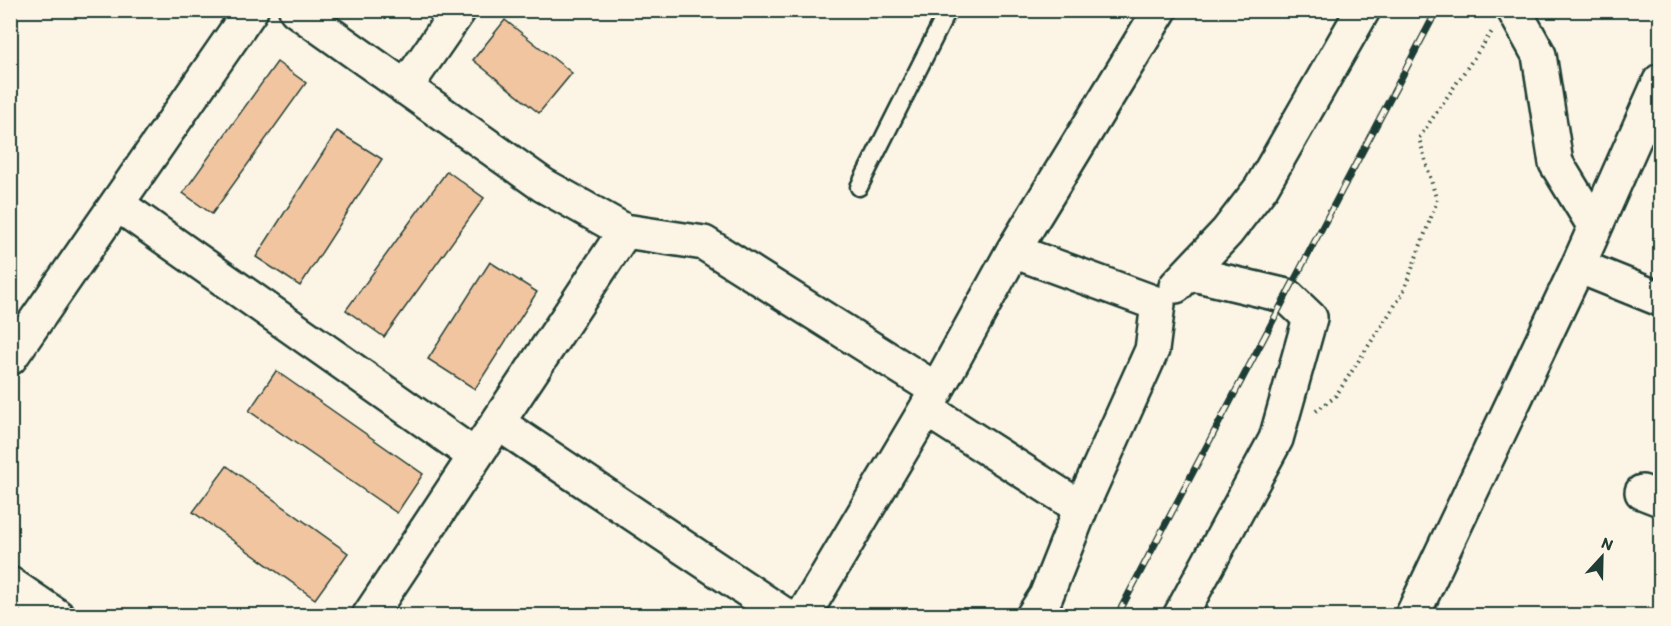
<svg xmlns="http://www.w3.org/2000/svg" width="1671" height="626" viewBox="0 0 1671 626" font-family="Itim,sans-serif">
<rect width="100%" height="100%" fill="#fcf5e5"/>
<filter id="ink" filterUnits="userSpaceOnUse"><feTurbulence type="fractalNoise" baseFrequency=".0167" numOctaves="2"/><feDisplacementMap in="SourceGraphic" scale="12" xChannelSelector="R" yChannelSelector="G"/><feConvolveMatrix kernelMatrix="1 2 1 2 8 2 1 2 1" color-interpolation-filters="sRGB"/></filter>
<g filter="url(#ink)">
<path fill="#f2c5a1" stroke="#1f3d34" stroke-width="1.5" d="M 505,20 L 572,73 L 539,113 L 473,60 Z
M 277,62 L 306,83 L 212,214 L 183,193 Z
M 337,131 L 382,159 L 300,286 L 256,257 Z
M 447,171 L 484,198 L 384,337 L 346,310 Z
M 490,262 L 537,292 L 475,389 L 428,359 Z
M 276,371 L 423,474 L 397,513 L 249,411 Z
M 227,466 L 348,553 L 315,599 L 193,512 Z"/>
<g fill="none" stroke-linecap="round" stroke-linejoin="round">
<defs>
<path id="service" d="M 859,187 L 948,10"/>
<path id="minor" d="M 296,10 L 543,185 L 625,231 L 704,243 L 937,390
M 1514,10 L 1539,55 L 1556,163 L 1595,227
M 405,88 L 459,10
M 117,204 L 475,456
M 1013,251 L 1158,304 L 1152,350 L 1081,508
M 1578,266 L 1660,299
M 1176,286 L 1227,232 L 1261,188 L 1363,10
M 10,358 L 251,10
M 926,409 L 1081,508 L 1046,596 L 1033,616
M 498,423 L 786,616
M 1642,492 L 1660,499
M 10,584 L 57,616
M 369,616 L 625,231
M 803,616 L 926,409 L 1013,251 L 1160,10
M 1180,616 L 1276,439 L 1310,318 L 1287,296 L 1189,273
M 1412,616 L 1578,266 L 1660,81"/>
</defs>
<use href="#service" stroke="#1f3d34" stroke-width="21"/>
<use href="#minor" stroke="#1f3d34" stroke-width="38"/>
<path stroke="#1f3d34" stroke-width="4" stroke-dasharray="1.5 4.5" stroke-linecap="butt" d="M 1316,411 L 1335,397 L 1403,293 L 1437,201 L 1419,138 L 1493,30"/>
<use href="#service" stroke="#fcf5e5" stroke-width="16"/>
<use href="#minor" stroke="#fcf5e5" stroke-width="33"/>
<defs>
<path id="rail" d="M 1117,616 L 1437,10"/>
</defs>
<use href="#rail" stroke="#1f3d34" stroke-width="7"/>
<use href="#rail" stroke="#fcf5e5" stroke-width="4.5" stroke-dasharray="14" stroke-linecap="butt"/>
</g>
</g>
<rect width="1671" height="626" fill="none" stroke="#fcf5e5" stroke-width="36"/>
<rect x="18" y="18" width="1635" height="590" fill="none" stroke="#1f3d34" stroke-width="2" filter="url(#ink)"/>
<g transform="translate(1602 557) rotate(22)" stroke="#fcf5e5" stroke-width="4.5" paint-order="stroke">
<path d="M0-4.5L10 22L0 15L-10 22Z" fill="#1f3d34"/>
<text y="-9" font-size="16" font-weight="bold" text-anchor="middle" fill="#1f3d34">N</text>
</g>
</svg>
